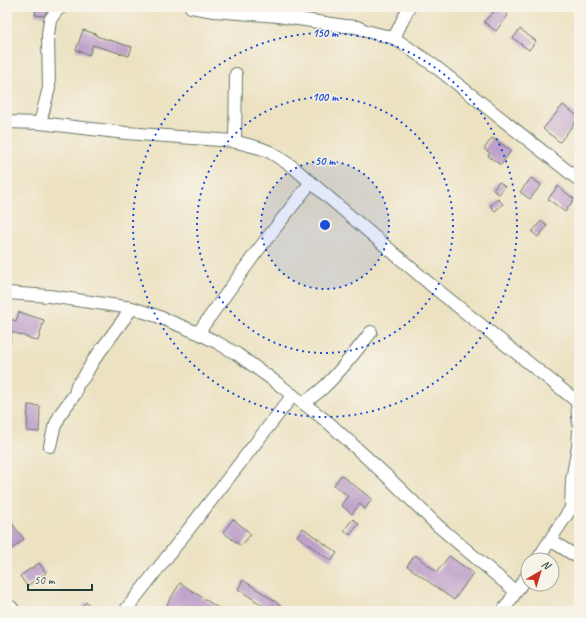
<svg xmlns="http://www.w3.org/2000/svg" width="586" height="618" viewBox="0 0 586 618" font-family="Caveat,sans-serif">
<rect width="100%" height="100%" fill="#f7f3e8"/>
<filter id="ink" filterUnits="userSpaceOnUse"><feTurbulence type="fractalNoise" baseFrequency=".025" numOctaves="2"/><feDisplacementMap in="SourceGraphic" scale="8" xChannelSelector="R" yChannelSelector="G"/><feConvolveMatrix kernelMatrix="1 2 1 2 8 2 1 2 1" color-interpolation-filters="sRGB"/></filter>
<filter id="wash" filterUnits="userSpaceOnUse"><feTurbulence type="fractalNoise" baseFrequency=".012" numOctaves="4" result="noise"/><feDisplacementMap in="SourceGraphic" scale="16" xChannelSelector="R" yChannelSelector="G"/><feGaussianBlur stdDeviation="0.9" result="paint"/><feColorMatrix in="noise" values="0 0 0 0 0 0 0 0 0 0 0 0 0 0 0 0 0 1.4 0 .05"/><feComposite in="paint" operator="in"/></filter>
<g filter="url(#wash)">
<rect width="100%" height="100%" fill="#ece2c2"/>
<g id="blocks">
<path fill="#bd9fc9" d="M 36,7 L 49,7 L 44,16 L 35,15 Z
M 498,7 L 508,15 L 496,31 L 484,22 L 492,13 L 493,13 Z
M 520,29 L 536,41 L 529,50 L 513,38 Z
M 83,30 L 96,34 L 96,36 L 132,47 L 129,56 L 93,45 L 89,55 L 76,50 Z
M 563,105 L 579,117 L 560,142 L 543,129 Z
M 492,138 L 511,150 L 501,165 L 488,156 L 490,153 L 484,149 Z
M 531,178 L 541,185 L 530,199 L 520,192 Z
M 499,182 L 505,187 L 499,194 L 493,190 Z
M 558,186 L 574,199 L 565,212 L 548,199 Z
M 498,199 L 503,204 L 495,211 L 490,206 Z
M 541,221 L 547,226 L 538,237 L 532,232 Z
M 19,312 L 44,320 L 38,341 L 12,332 L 9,345 L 7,344 L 7,318 L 16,321 Z
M 28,405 L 40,406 L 39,432 L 27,431 Z
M 341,475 L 372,499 L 365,509 L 360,504 L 352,514 L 341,505 L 348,496 L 334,485 Z
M 7,517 L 24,539 L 7,553 Z
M 233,519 L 251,534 L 241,546 L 223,532 Z
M 353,519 L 359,524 L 350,535 L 344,530 Z
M 303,528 L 337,553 L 331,561 L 297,536 Z
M 415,555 L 437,572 L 449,556 L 473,573 L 454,600 L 407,566 Z
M 39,563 L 46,573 L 27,586 L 20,576 Z
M 243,580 L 273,600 L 289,611 L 271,611 L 238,589 Z
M 180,583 L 223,611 L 194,611 L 186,606 L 182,611 L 163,611 Z
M 86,602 L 97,611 L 79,611 Z"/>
</g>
</g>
<g filter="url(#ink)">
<use href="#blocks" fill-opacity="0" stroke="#677766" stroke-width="1"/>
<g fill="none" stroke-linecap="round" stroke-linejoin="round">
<defs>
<path id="minor" d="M 191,7 L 214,11 L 278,16 L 345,26 L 357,27 L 366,31 L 394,38 L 432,64 L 579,180
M 394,38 L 409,7
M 7,122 L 40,123 L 126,133 L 233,141 L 260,148 L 270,152 L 293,167 L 431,285 L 579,403
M 40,123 L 49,88 L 48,35 L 50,20 L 57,10 L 62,7
M 235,142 L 236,74
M 7,293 L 49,296 L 132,308 L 157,316 L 198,333 L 218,343 L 237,354 L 273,380 L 329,423 L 391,480 L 437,525 L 516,592
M 198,333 L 255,254 L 311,182
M 577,402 L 579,428
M 304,403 C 310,398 318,393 324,387 C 341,371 356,351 371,332
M 50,446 L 54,428 L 61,413 L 75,394 L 77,385 L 84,377 L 93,361 L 132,308
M 571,508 L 572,480 L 578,446 L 579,432
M 550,540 L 579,558
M 537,560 L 579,496
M 11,607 L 14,611
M 125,611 L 293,395
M 503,611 L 528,574"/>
</defs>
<use href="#minor" stroke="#677766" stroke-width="14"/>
<use href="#minor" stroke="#fff" stroke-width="12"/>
</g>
</g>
<circle cx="325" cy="225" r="64" fill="#1d4ed8" fill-opacity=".12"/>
<g fill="none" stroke="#1d4ed8" stroke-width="2" stroke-dasharray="2 4">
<circle cx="325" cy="225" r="64"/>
<circle cx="325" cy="225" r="128"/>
<circle cx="325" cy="225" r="192"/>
</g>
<circle cx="325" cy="225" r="6" fill="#1d4ed8" stroke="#f7f3e8" stroke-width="2"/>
<g font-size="12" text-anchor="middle" font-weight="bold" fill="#1d4ed8" stroke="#f7f3e8" stroke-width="3" stroke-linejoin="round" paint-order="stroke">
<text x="325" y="37">150 m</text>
<text x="325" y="101">100 m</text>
<text x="325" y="165">50 m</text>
</g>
<rect width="586" height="618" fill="none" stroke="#f7f3e8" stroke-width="24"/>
<g transform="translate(540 572) rotate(38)"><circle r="19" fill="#f7f3e8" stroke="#a1aaa0"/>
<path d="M0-3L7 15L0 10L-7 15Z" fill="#c8321e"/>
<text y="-6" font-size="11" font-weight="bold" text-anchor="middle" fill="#1f3d34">N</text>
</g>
<path d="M28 584v6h64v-6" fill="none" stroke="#1f3d34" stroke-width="2"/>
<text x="34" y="584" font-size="12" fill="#1f3d34" stroke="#f7f3e8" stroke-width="3" paint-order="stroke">50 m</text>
</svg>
